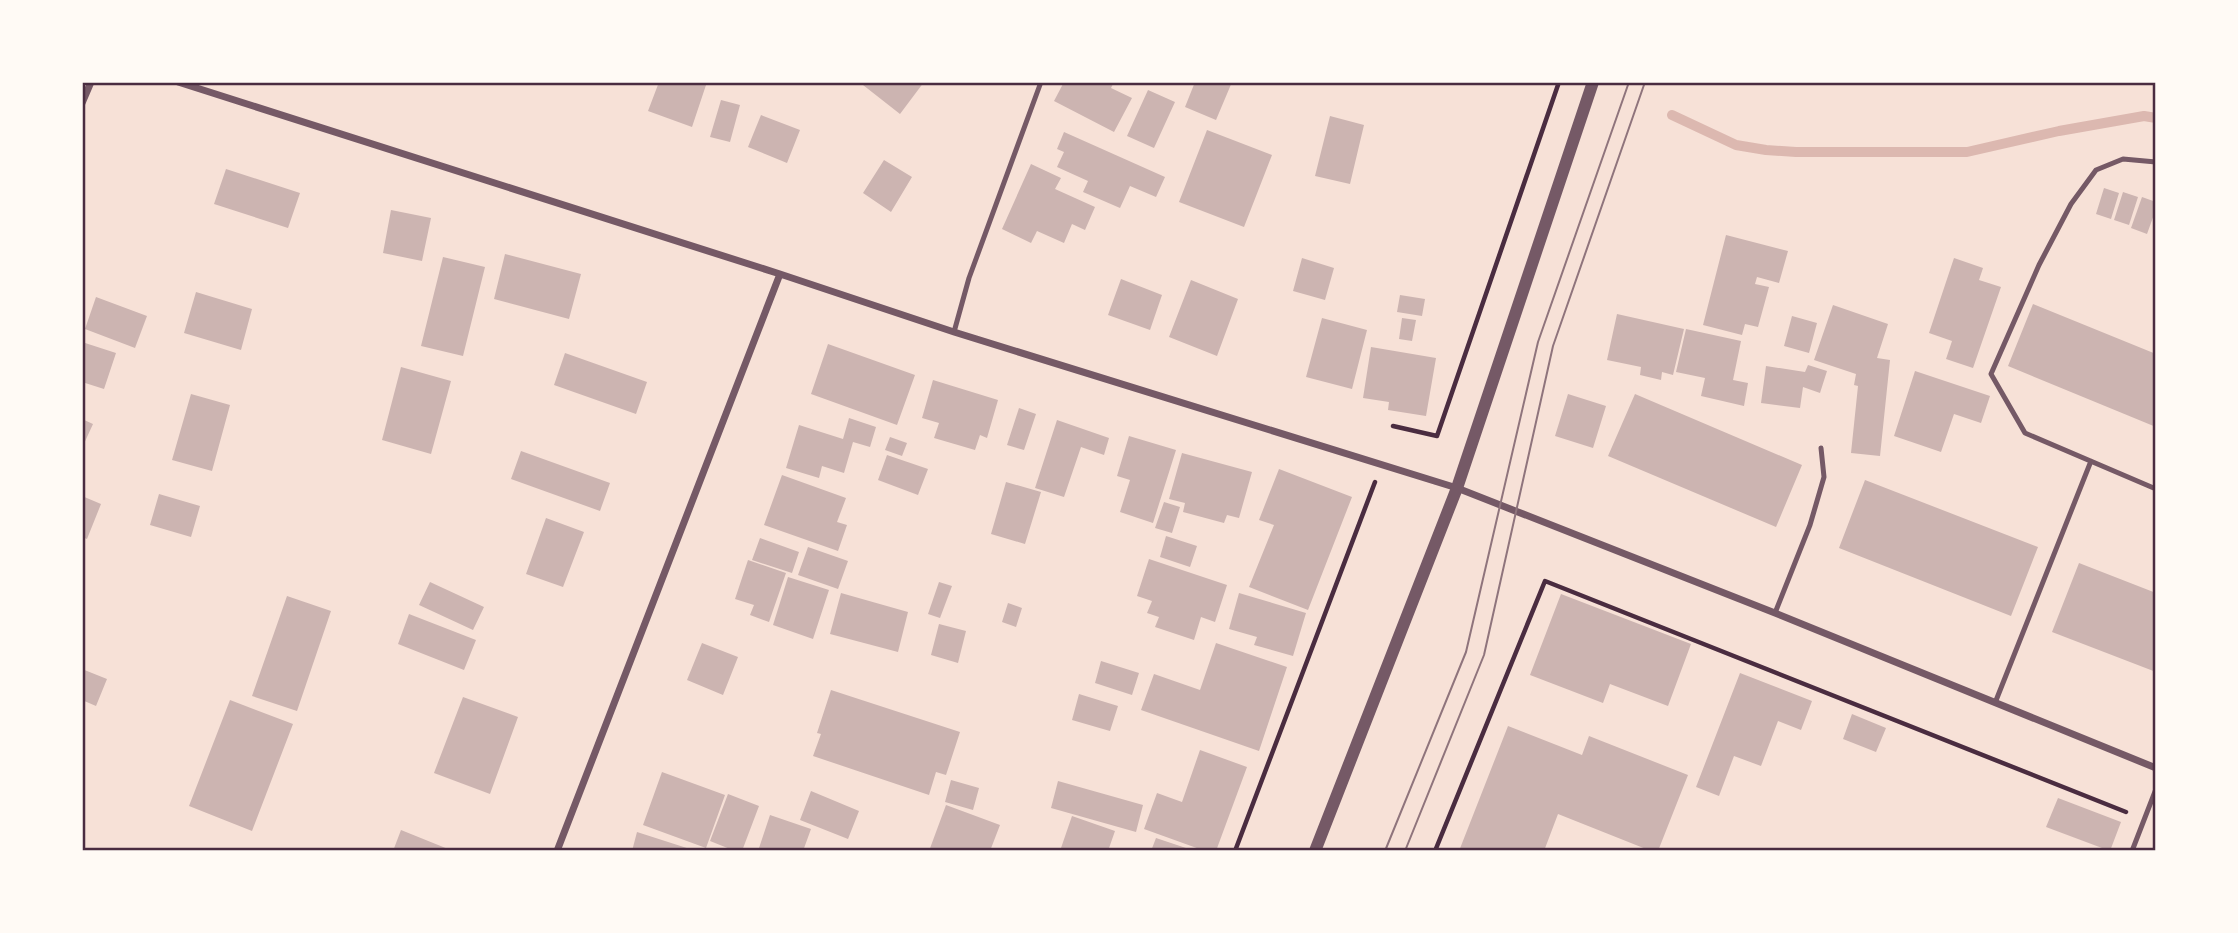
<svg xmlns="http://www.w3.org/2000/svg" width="2238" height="933" viewBox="0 0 2238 933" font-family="'Source Sans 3',sans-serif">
<rect width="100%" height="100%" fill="#f7e1d7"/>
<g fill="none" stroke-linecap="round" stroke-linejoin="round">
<path stroke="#dcb8b0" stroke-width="10" d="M 1672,115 L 1736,145 L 1766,150 L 1796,152 L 1967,152 L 2059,131 L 2144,116 L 2156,118"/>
</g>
<path fill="#ccb4b1" d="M 659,82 L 707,82 L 692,127 L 648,111 Z
M 865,82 L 924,82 L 900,114 L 863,85 Z
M 1064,82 L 1114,82 L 1111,88 L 1132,98 L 1114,132 L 1054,101 Z
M 1195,82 L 1232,82 L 1216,120 L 1185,107 Z
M 1148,90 L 1175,102 L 1154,148 L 1127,136 Z
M 721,100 L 740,105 L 730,142 L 710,137 Z
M 761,115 L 800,130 L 787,163 L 748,147 Z
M 1330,116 L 1364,125 L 1350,184 L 1315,176 Z
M 1207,130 L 1272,155 L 1244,227 L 1179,202 Z
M 1064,132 L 1165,177 L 1156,197 L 1130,186 L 1120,208 L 1083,192 L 1088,181 L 1057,167 L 1064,152 L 1057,149 Z
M 884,160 L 912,177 L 891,212 L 863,193 Z
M 1031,164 L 1061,178 L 1055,189 L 1095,207 L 1085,230 L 1072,224 L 1064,243 L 1037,231 L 1031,243 L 1002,229 Z
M 226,169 L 300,193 L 288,228 L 214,204 Z
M 2104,188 L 2119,193 L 2111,219 L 2096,214 Z
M 2123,192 L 2138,197 L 2129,225 L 2114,220 Z
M 2142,197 L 2156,202 L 2156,209 L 2147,234 L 2131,228 Z
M 391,210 L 431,218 L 422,261 L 383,253 Z
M 1726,235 L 1788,251 L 1779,283 L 1757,277 L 1755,284 L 1769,287 L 1758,327 L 1745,324 L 1742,335 L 1703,325 Z
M 505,254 L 581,274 L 569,319 L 494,299 Z
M 443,257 L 485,267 L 463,356 L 421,346 Z
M 1302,258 L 1334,268 L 1325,300 L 1293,291 Z
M 1954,258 L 1983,268 L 1979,280 L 2001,287 L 1973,368 L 1946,359 L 1952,341 L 1929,333 Z
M 1121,279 L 1162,295 L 1150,330 L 1108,315 Z
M 1191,280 L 1238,299 L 1217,356 L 1169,337 Z
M 196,292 L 252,309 L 241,350 L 184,333 Z
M 1400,295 L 1425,299 L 1422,316 L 1397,312 Z
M 96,297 L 147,316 L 135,348 L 85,329 Z
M 2033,304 L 2156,354 L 2156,427 L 2008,366 Z
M 1833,305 L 1888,324 L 1877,358 L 1890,360 L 1880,456 L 1851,453 L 1858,386 L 1854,385 L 1856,374 L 1814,360 Z
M 1617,314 L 1684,329 L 1673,375 L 1662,372 L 1661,380 L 1640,375 L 1641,367 L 1607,360 Z
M 1792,316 L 1817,323 L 1809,353 L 1784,346 Z
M 1322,318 L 1367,330 L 1352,389 L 1306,377 Z
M 1402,318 L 1416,320 L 1412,341 L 1399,339 Z
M 1686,329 L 1741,341 L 1733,380 L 1748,383 L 1744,406 L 1701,396 L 1705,378 L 1676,372 Z
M 82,342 L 116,353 L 104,389 L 82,382 Z
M 828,344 L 915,375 L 897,425 L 811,394 Z
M 1371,347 L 1436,358 L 1426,416 L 1388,410 L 1389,402 L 1363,398 Z
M 565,353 L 647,382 L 636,414 L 554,385 Z
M 1808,365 L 1827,371 L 1820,393 L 1803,387 L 1800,408 L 1761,403 L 1766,366 L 1805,372 Z
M 401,367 L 451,381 L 431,454 L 382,440 Z
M 1915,371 L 1990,396 L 1981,423 L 1954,414 L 1941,452 L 1894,436 Z
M 933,380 L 998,400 L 987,438 L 980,435 L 975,450 L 934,438 L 939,423 L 922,418 Z
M 191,394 L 230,405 L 212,471 L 172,460 Z
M 1568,394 L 1606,406 L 1593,448 L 1555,436 Z
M 1635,394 L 1802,465 L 1776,527 L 1608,456 Z
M 1019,408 L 1036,414 L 1024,450 L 1007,445 Z
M 849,418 L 876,427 L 870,447 L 853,442 L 844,473 L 822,466 L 819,478 L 786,468 L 799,425 L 843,439 Z
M 82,419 L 93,424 L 82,448 Z
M 1057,420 L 1109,438 L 1104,455 L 1081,447 L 1064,497 L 1035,488 Z
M 1129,436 L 1176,450 L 1153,523 L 1120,512 L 1130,480 L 1117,476 Z
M 890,437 L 907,443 L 902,456 L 885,450 Z
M 521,451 L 610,483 L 600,511 L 511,479 Z
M 1182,453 L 1252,472 L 1239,518 L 1227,515 L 1224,523 L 1183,512 L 1185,503 L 1169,499 Z
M 887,455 L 928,469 L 918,495 L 878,480 Z
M 1279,469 L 1352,497 L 1308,610 L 1249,587 L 1274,525 L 1259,520 Z
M 782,475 L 846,498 L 837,522 L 847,525 L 838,551 L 764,525 Z
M 1865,480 L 2038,547 L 2011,616 L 1839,548 Z
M 1006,482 L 1041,492 L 1025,544 L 991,534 Z
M 159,494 L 200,506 L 191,537 L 150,525 Z
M 82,496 L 101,504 L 87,539 L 82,537 Z
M 1164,502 L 1180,507 L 1172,533 L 1155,528 Z
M 546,518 L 584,532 L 563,587 L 526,574 Z
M 1166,536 L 1197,546 L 1190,567 L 1160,557 Z
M 760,538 L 799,552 L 792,573 L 752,560 Z
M 808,547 L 848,561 L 838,589 L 798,575 Z
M 1149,559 L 1227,585 L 1215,622 L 1201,617 L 1194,640 L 1155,627 L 1159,617 L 1147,613 L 1152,601 L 1137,596 Z
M 748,560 L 786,573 L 769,622 L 750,615 L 754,605 L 735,599 Z
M 2079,563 L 2156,593 L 2156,672 L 2052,632 Z
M 788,577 L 829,590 L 813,639 L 773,625 Z
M 430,582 L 484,607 L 473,630 L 419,605 Z
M 939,582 L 952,586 L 940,618 L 928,614 Z
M 841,593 L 908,612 L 898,652 L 830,634 Z
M 1239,593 L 1306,613 L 1293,656 L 1254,645 L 1257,637 L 1229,629 Z
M 1561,594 L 1691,644 L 1668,706 L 1610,684 L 1603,703 L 1530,675 Z
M 287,596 L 331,611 L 297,711 L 252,696 Z
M 1008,603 L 1022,608 L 1016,627 L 1002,622 Z
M 409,614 L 476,640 L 464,670 L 398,644 Z
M 939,624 L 966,631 L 958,663 L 931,655 Z
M 702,643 L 738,657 L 723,695 L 687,680 Z
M 1216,643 L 1287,667 L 1259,751 L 1141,710 L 1154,674 L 1200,690 Z
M 1101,661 L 1139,673 L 1132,695 L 1095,683 Z
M 82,669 L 107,679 L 96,706 L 82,700 Z
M 1740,673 L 1812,701 L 1801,730 L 1778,721 L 1761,766 L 1734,756 L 1719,796 L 1696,787 Z
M 831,690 L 960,732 L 946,775 L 936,772 L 929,795 L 813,756 L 821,734 L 817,733 Z
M 1079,694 L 1118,706 L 1110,731 L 1072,720 Z
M 463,697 L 518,717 L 490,794 L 434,773 Z
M 230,700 L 293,724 L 252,831 L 189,806 Z
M 1852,714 L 1886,728 L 1876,752 L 1843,739 Z
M 1508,726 L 1582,755 L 1589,736 L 1688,775 L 1658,851 L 1651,851 L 1558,814 L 1544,851 L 1459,851 Z
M 1200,750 L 1247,767 L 1216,851 L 1205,851 L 1144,829 L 1157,793 L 1182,802 Z
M 662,772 L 725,795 L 706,848 L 643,825 Z
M 951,780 L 979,788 L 973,810 L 945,802 Z
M 1058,781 L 1143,805 L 1136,832 L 1051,808 Z
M 811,791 L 859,811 L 848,839 L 800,820 Z
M 728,794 L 759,806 L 742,851 L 735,851 L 710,841 Z
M 2058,798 L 2121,822 L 2110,851 L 2046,827 Z
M 946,805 L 1000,825 L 990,851 L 929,851 Z
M 770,815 L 811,829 L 803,851 L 758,851 Z
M 1072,816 L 1115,831 L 1108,851 L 1068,851 L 1061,848 Z
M 401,830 L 453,851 L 393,851 Z
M 637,832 L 693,850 L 692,851 L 632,851 Z
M 1156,838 L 1192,850 L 1192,851 L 1151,851 Z"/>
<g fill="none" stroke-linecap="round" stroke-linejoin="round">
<path stroke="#4a2c40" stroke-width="4.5" d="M 1393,426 L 1437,436 L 1559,82
M 1235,851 L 1375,482
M 1435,851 L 1545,581 L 2126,812"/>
<path stroke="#755966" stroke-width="5" d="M 2156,162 L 2123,159 L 2096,170 L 2071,204 L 2039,265 L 1991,374 L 2025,433 L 2156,489
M 954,332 L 969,278 L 1041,82
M 1775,613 L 1810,525 L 1824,477 L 1821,448
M 1995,703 L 2091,461
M 2132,851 L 2156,789"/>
<path stroke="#755966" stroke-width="7" d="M 178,82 L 780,274 L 954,332 L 1457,488 L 1775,613 L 2156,768
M 82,103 L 91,82
M 557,851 L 780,274"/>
<path stroke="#755966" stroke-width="12" d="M 1315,851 L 1457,488 L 1593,82"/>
<path stroke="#8f747c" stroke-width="2" d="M 1385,851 L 1466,652 L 1538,342 L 1629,82
M 1405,851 L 1484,655 L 1553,346 L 1645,82"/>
</g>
<rect width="2238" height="933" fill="none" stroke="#fffaf5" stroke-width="168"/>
<rect x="84" y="84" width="2070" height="765" fill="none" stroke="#4a2c40" stroke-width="2.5"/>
</svg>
